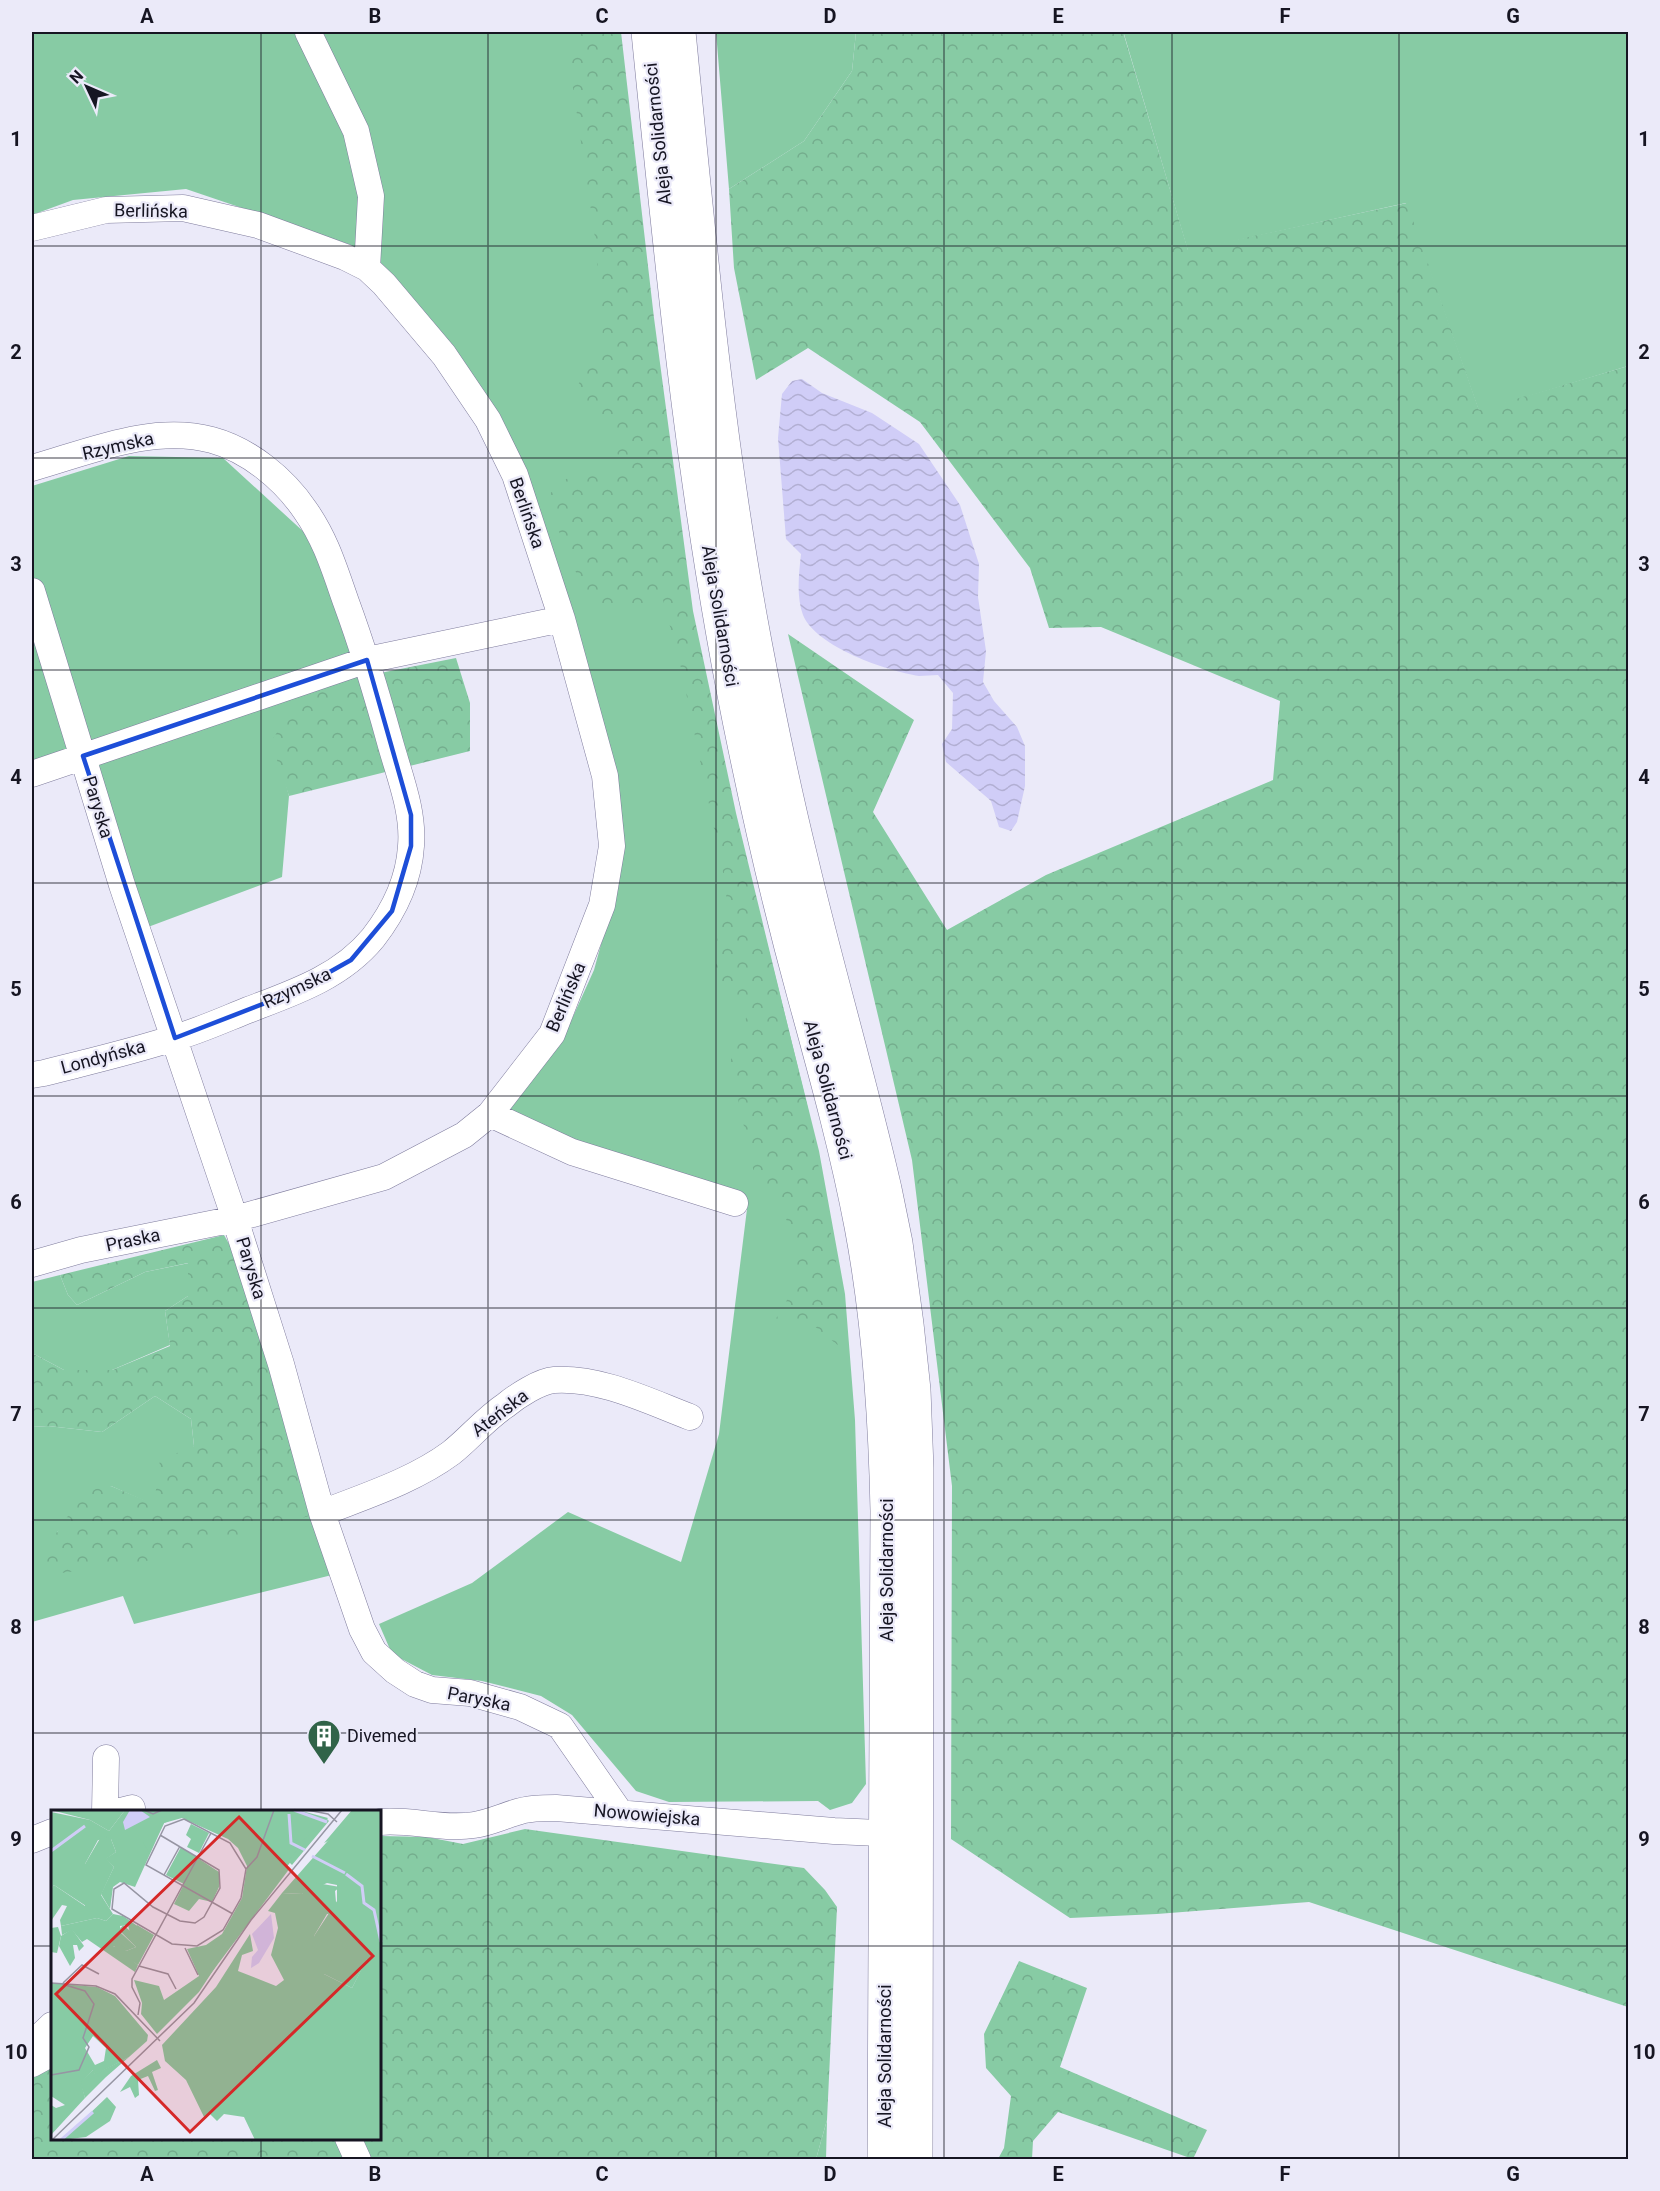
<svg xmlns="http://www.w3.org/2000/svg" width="1660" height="2191" viewBox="0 0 1660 2191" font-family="Roboto,sans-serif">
<defs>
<pattern id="forest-crowns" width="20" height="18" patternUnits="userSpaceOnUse" patternTransform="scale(1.5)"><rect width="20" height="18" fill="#87cba4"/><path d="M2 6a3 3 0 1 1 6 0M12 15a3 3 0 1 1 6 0" fill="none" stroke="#74ad8d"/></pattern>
<pattern id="water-waves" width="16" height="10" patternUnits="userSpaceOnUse" patternTransform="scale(1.5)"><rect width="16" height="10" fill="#d0cdf7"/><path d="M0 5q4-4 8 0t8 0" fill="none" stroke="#b2afd3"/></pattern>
</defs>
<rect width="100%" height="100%" fill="#ebeaf9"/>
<path fill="#87cba4" d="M 32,32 L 601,32 L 668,564 L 749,871 L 819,1151 L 845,1294 L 855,1420 L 866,1784 L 852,1803 L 830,1810 L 818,1801 L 669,1802 L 636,1791 L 572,1715 L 541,1696 L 482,1681 L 432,1675 L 392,1654 L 379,1624 L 472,1583 L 568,1512 L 681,1562 L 719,1434 L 748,1201 L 505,1116 L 562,1041 L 594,970 L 617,886 L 524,469 L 390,273 L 351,245 L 186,189 L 73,200 L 32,215 Z
M 716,32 L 856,32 L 852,71 L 804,141 L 729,189 Z
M 1126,32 L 1628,32 L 1628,366 L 1479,411 L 1406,203 L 1188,251 L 1124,34 Z
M 129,456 L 223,458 L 317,544 L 363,679 L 282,770 L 289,796 L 282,877 L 148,927 L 92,744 L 32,763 L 32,486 Z
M 189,1263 L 188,1296 L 165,1311 L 170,1345 L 112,1370 L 64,1370 L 32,1353 L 32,1282 L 60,1275 L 68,1295 L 77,1305 L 145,1272 Z
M 155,1396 L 191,1419 L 194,1446 L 154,1505 L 111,1486 L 57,1532 L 316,1514 L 336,1574 L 134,1624 L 123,1596 L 32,1622 L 32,1427 L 48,1426 L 102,1432 Z
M 827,2120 L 826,2159 L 816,2159 Z"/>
<path fill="url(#forest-crowns)" d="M 578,32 L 621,32 L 654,318 L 693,611 L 736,813 L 808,1109 L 836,1261 L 840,1347 L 807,1320 L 774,1322 L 797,1283 L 796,1243 L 784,1214 L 756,1182 L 730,1062 L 750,1007 L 716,982 L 716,945 L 727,892 L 681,668 L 662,596 L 626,610 L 590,606 L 545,498 L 566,479 L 621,467 L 613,438 L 577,387 L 603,338 L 595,238 L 569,60 Z
M 856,32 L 1126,32 L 1124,35 L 1188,250 L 1407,203 L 1479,410 L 1628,366 L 1628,2007 L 1309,1902 L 1157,1914 L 1070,1918 L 951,1839 L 952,1486 L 912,1160 L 788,634 L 914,720 L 873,812 L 947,930 L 1046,875 L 1273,780 L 1280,701 L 1101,627 L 1049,628 L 1030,568 L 920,422 L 808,348 L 756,380 L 734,268 L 729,189 L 804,141 L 852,71 Z
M 456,658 L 470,703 L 470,751 L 289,796 L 271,742 L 298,699 L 380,673 Z
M 224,1235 L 232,1249 L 316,1514 L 152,1560 L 48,1575 L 45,1556 L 57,1532 L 85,1491 L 111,1486 L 154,1504 L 160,1460 L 194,1446 L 191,1419 L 155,1396 L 102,1432 L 48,1426 L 32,1427 L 32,1353 L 64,1370 L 112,1370 L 170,1346 L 165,1311 L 188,1296 L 188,1263 L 145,1272 L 77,1305 L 68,1295 L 60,1275 Z
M 525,1829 L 804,1868 L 825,1890 L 837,1907 L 827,2120 L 816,2159 L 32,2159 L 32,2050 L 52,2032 L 52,2138 L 380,2138 L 380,1836 L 427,1837 L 463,1844 Z
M 1019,1961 L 1087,1988 L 1060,2067 L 1207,2130 L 1193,2159 L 1058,2112 L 1033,2141 L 1032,2159 L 998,2159 L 1004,2148 L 1011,2096 L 986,2068 L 984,2034 Z"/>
<path fill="url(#water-waves)" d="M 802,379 L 822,393 L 872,413 L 919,444 L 960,505 L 979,564 L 978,597 L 986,651 L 983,682 L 994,701 L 1017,727 L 1025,746 L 1025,786 L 1017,822 L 1011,831 L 999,827 L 991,801 L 946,762 L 942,744 L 952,729 L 953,693 L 938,675 C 932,675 925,676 919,676 C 887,671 816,647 803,615 C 796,596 799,573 801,554 L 786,539 L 778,438 L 782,394 L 792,381 Z"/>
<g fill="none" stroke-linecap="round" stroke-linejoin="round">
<defs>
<path id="minor" d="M 308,32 L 356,131 L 371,196 L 367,268
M 32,228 L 106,210 L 183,208 L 258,225 L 345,257 L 367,268 L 384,284 L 444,355 L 488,420 L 515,475 L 562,619 L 605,776 L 612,846 L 602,905 L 552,1034 L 490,1114 L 464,1135 L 384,1177 L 235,1219 L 81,1250 L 32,1264
M 32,468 C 89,452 152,424 212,440 C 249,450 284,479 305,510 C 326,540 334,568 346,602 C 363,648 377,695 390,742 C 399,775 414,811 411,846 C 409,880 394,911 373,938 C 341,977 293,993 248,1010 C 223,1020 199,1031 174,1038 C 131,1052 87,1062 44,1073 L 32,1075
M 32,591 L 122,885 L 235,1219 L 281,1364 L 322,1513 L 362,1629 L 374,1652 L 395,1671 L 415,1684 L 432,1690 L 470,1693 L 520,1707 L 560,1726 L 619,1811
M 32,774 L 367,660 L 562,619
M 490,1114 L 572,1152 L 735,1203
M 322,1513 C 365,1496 413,1481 451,1453 C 470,1438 485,1419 506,1405 C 517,1396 540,1381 554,1380 C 600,1377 648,1401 690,1417
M 105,1812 L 106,1758
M 116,1812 L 132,1808
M 380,1822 C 411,1819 443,1830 474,1825 C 488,1823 501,1817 514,1813 C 528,1808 542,1808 556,1808 L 834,1831 L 902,1834
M 32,1840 L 52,1832
M 32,2044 L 52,2025
M 32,2064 L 52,2053
M 348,2138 L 358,2160"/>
<path id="major" d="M 648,32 C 672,272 695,512 745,749 C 762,831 781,912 803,992 C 824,1069 846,1147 861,1226 C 879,1321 885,1415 887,1511 L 884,2160
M 679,32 C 699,236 717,440 755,642 C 769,716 784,789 802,862 C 828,972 860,1080 885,1189 L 896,1243 L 907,1324 L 914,1390 L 917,1469 L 916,2160"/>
</defs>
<use href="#minor" stroke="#7f7c9d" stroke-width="27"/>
<use href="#major" stroke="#7f7c9d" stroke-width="34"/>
<use href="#minor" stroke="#fff" stroke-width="26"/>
<use href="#major" stroke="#fff" stroke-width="33"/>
</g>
<path fill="none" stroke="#1d4ed8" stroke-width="4.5" stroke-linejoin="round" d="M 367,660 L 411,815 L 411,846 L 392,911 L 351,960 L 294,992 L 175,1038 L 83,756 Z"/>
<path fill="none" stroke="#161522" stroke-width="1.5" stroke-opacity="0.55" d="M 261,32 L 261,1812M 488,32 L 488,2160M 716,32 L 716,2160M 944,32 L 944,2160M 1172,32 L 1172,2160M 1399,32 L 1399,2160M 32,246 L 1628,246M 32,458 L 1628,458M 32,670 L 1628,670M 32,883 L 1628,883M 32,1096 L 1628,1096M 32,1308 L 1628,1308M 32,1520 L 1628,1520M 32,1733 L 1628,1733M 32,1946 L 52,1946M 380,1946 L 1628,1946M 261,2138 L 261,2160"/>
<defs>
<symbol id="building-pin" viewBox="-11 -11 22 30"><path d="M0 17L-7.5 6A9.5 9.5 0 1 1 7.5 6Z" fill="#306348" stroke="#ebeaf9"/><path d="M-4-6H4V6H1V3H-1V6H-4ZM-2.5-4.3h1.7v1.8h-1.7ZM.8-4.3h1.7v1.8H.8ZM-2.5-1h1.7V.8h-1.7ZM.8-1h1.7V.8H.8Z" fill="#fff"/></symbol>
</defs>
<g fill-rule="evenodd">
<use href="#building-pin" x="305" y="1717" width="38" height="52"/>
</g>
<g text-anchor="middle" stroke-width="4.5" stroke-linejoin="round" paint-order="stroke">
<g font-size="18" fill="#161522" stroke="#ebeaf9">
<text transform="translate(658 134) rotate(-96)" y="6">Aleja Solidarności</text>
<text transform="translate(151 211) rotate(1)" y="6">Berlińska</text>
<text transform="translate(118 446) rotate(-13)" y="6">Rzymska</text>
<text transform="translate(527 513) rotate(71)" y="6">Berlińska</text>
<text transform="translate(720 616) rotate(80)" y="6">Aleja Solidarności</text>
<text transform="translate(98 807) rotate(73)" y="6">Paryska</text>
<text transform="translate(297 988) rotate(-25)" y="6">Rzymska</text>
<text transform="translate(566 997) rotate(-67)" y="6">Berlińska</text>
<text transform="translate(103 1057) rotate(-15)" y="6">Londyńska</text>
<text transform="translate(828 1090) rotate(75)" y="6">Aleja Solidarności</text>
<text transform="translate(133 1240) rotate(-12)" y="6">Praska</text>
<text transform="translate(251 1268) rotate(73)" y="6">Paryska</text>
<text transform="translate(500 1413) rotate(-37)" y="6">Ateńska</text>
<text transform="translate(887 1570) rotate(-90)" y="6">Aleja Solidarności</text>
<text transform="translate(479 1699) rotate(11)" y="6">Paryska</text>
<text transform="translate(647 1815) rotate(5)" y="6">Nowowiejska</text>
<text transform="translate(885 2056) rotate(-90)" y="6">Aleja Solidarności</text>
</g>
<g font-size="18" fill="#161522" stroke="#ebeaf9" text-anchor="start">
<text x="347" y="1742">Divemed</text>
</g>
</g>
<g transform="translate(51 1810)">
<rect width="330" height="330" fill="#ebeaf9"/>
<path d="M 74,0 L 247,0 L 277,8 L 210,87 L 148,182 L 106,224 L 90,204 L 91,193 L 83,170 L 108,176 L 113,190 L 148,166 L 136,139 L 155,135 L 171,124 L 191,88 L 196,56 L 187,38 L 177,29 L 131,8 L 113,13 L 84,77 L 69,72 L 62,77 L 59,99 L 50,84 L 63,57 L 54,49 L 65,42 L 60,29 L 47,30 L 34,54 L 35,96 L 3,75 L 0,79 L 0,2 L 39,10 L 58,21 ZM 304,0 L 330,0 L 330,148 L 316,149 L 301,178 L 273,164 L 263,126 L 286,91 L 286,75 L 276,73 L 251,84 L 231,83 ZM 140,14 L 158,23 L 148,43 L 136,37 L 140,29 L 135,25 ZM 130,37 L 168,62 L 168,77 L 161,92 L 148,89 L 138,101 L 123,94 L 133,74 L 115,65 ZM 62,104 L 72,106 L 98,124 L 89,130 L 79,123 L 77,115 L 69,116 L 70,123 L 85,137 L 75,141 L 62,136 L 87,155 L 84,162 L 36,129 L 31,132 L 21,120 L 11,125 L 10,116 L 46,108 L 55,111 ZM 7,117 L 10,126 L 6,143 L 0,142 L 0,118 ZM 78,247 L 55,267 L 34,288 L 29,272 L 43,259 L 44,264 Z" fill="#87cba4"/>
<path d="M 117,0 L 139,0 L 138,11 L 133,5 L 113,13 L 98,43 L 92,32 L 108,16 L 108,9 L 121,4 ZM 301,0 L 307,0 L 285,27 L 273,33 ZM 276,9 L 278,11 L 241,55 L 237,51 L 247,39 L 238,33 L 237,24 L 249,33 ZM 51,25 L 60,29 L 65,42 L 55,49 L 63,57 L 50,85 L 62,104 L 55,111 L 46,108 L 10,116 L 9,110 L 16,96 L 11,95 L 0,111 L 0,79 L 3,75 L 34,96 L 34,54 ZM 235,56 L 239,58 L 143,186 L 140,178 L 148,174 L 158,154 L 164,151 L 164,146 L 191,111 L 185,105 L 190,93 L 199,96 L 202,86 ZM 254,71 L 289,77 L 284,81 L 286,103 L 276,104 L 263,126 L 285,141 L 273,164 L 301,178 L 316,148 L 330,148 L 330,330 L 204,330 L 193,307 L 173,304 L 166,311 L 159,304 L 154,309 L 135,270 L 114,251 L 111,235 L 165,177 L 199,124 L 202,141 L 191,145 L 187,161 L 225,176 L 233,170 L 220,145 L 227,118 L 224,103 L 217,101 L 231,83 L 251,84 L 258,78 ZM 72,115 L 89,129 L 97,124 L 85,119 L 86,115 L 103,125 L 87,155 L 60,138 L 70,134 L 75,141 L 85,137 L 68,120 ZM 21,119 L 33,136 L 28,141 L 26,135 L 22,135 L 24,148 L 19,156 L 8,136 L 10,126 ZM 0,173 L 46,177 L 64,186 L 97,225 L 96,231 L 78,247 L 44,265 L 42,260 L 30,272 L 34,288 L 0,325 L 0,295 L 5,298 L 14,295 L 0,286 ZM 42,226 L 55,238 L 53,251 L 44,255 L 34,238 ZM 106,250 L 110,258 L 101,262 L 107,280 L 104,281 L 97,266 L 87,270 L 88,285 L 84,288 L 79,277 L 69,282 L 80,266 ZM 56,287 L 65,297 L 59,311 L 35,327 L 11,330 Z" fill="#87cba4" fill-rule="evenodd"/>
<path d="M 0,0 L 74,0 L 58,21 L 39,10 Z" fill="#87cba4"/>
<path d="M 79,0 L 89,0 L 99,7 L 74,20 L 72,12 ZM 220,104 L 223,128 L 208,153 L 200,158 L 201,147 L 207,140 L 201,124 Z" fill="#d0cdf7"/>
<path fill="none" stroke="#d0cdf7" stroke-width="3" d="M 243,0 L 276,12M 238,4 L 240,33 L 254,40M 0,41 L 34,16M 261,46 L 294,63M 295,64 L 311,76 L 313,93 L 323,100 L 330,132M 10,330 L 42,302"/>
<path fill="none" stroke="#9695a3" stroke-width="1.5" d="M 93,0 L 102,4 L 111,0M 256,0 L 277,4 L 286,12M 133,9 L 114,16 L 95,55 L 182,104M 109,25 L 168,60 L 169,78 L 153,107 L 144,113 L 129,111 L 102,97 L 73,73 L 63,79 L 61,99 L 121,134 L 146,136 L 172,120 L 190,88 L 195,59 L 179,33 L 133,9M 195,59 L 206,47 L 223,0M 113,65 L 129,36M 134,138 L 147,165M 88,156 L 117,164 L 125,179M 0,173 L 45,176 L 64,184 L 109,231M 12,173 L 31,155 L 48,164M 87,205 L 89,193 L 81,177 L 81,169 L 160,23M 0,265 L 28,260 L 38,237 L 32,228 L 43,194 L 34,181 L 11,174M 1,330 L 143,193 L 200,110 L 291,0"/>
<path fill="#d62828" fill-opacity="0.15" stroke="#d62828" stroke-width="3" d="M 188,7 L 322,146 L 139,322 L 5,184 Z"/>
<rect width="330" height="330" fill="none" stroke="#161522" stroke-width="3"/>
</g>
<rect width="1660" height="2191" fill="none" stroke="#ebeaf9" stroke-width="66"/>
<g transform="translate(87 87) rotate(314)" stroke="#ebeaf9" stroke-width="4.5" paint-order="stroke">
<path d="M0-4.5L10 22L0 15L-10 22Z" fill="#161522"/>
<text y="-9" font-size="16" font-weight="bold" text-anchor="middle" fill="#161522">N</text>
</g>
<rect x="33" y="33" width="1594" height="2125" fill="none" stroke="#161522" stroke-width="2"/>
<g font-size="20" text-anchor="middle" font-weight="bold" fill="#161522">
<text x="147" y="23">A</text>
<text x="375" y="23">B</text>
<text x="602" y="23">C</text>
<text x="830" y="23">D</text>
<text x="1058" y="23">E</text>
<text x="1285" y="23">F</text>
<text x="1513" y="23">G</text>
<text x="16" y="146">1</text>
<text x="1644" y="146">1</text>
<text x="16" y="359">2</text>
<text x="1644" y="359">2</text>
<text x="16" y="571">3</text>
<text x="1644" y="571">3</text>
<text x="16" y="784">4</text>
<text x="1644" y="784">4</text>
<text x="16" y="996">5</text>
<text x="1644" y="996">5</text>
<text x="16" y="1209">6</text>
<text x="1644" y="1209">6</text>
<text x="16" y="1421">7</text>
<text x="1644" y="1421">7</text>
<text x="16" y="1634">8</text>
<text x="1644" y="1634">8</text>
<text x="16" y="1846">9</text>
<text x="1644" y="1846">9</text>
<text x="16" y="2059">10</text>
<text x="1644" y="2059">10</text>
<text x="147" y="2181">A</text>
<text x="375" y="2181">B</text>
<text x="602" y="2181">C</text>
<text x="830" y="2181">D</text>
<text x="1058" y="2181">E</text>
<text x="1285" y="2181">F</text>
<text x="1513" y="2181">G</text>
</g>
</svg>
